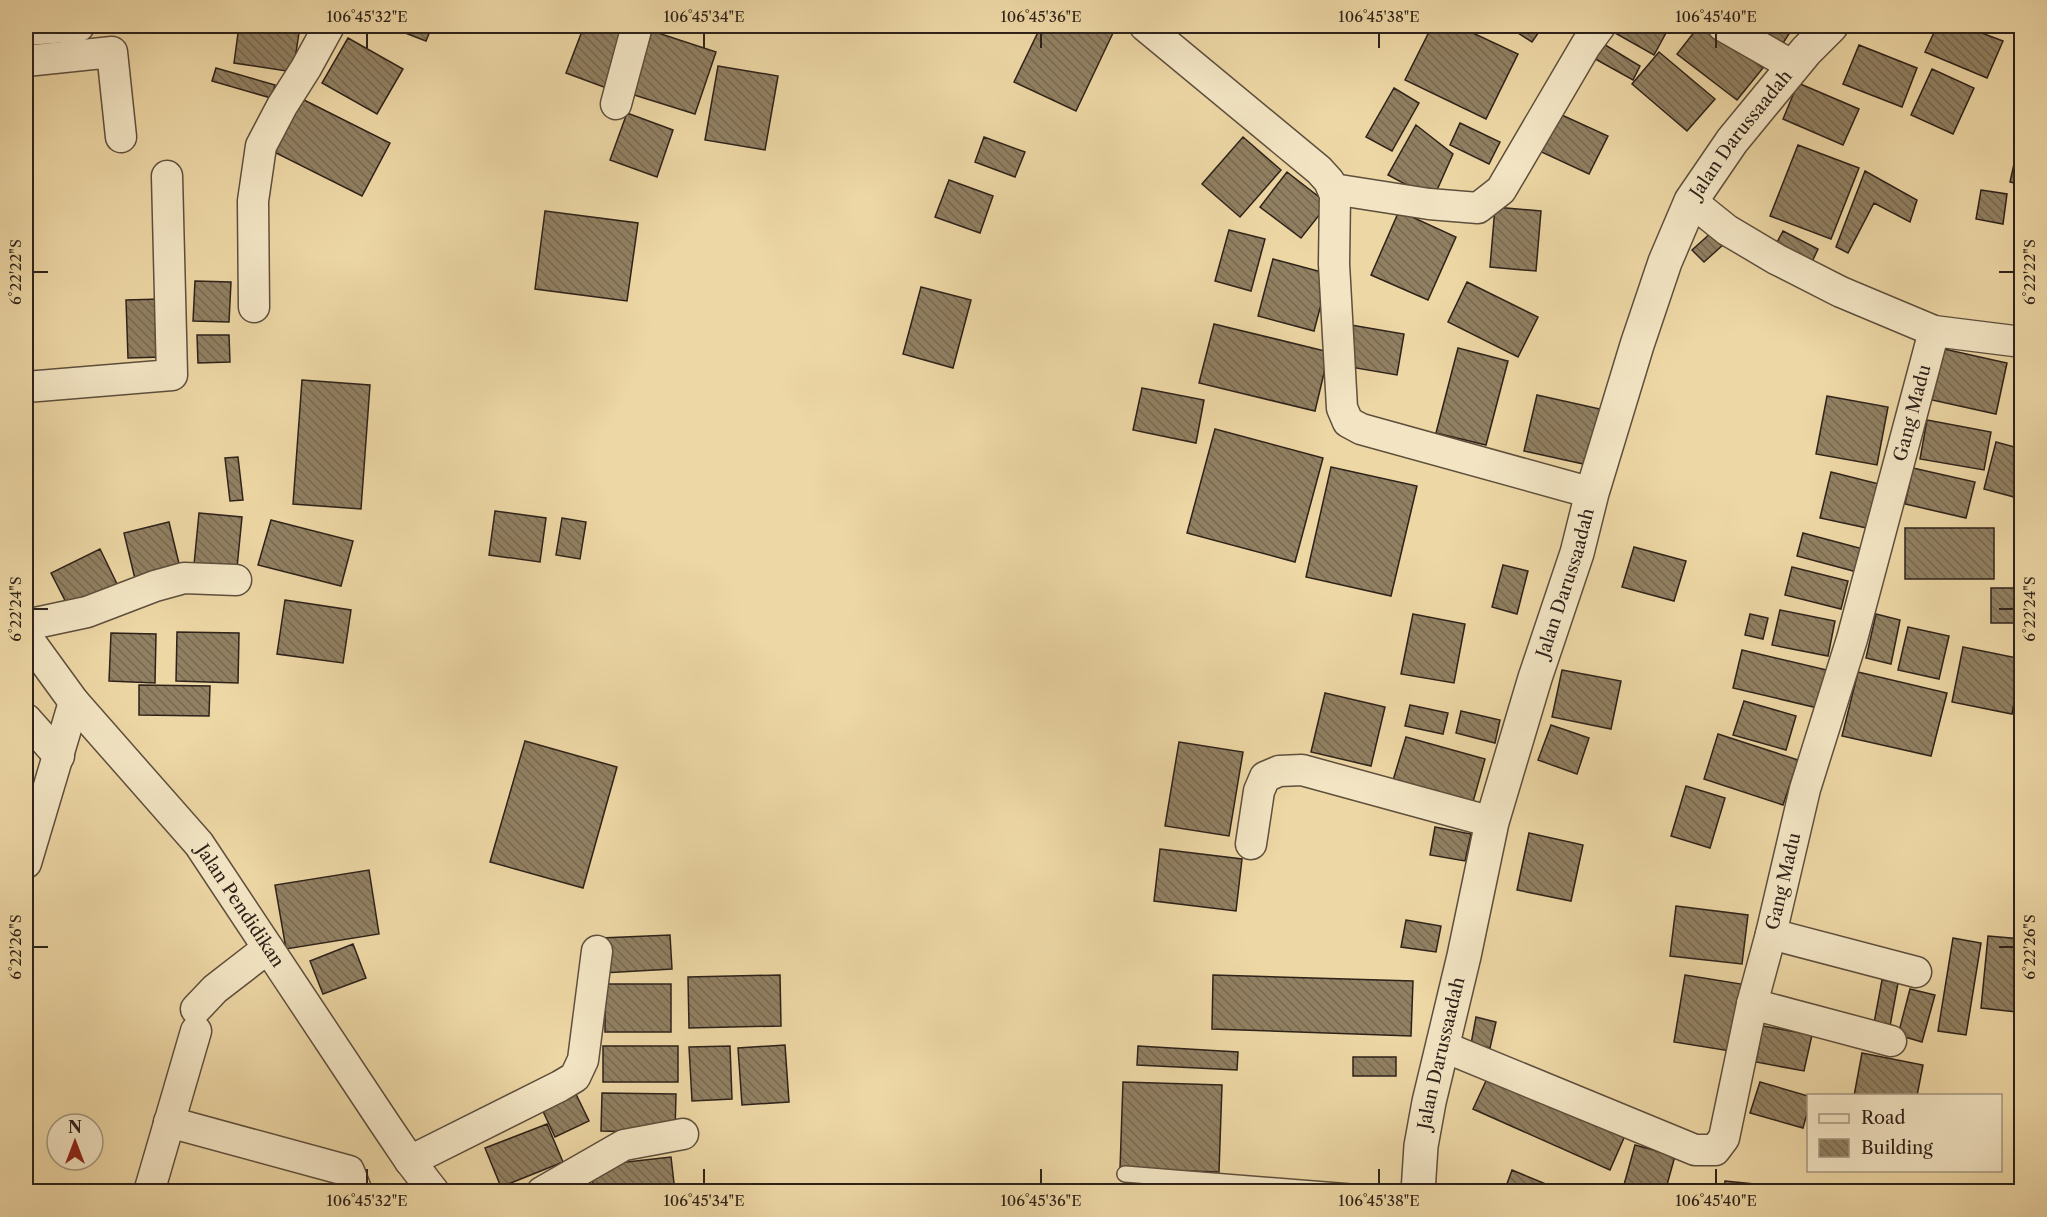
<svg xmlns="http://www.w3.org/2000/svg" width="2047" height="1217" viewBox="0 0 2047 1217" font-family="'Libre Caslon Text',serif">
<defs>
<pattern id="building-back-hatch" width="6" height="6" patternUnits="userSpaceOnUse" patternTransform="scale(1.5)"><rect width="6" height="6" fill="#918062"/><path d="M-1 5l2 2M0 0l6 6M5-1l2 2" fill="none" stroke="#776850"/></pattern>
</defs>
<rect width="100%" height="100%" fill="#edd7a5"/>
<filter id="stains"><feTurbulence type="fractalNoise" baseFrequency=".00333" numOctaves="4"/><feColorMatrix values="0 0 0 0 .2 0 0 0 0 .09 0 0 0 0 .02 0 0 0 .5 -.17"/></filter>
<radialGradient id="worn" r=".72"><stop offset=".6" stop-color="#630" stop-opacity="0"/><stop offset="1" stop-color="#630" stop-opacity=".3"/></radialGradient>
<path fill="url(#building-back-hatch)" stroke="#2e221a" stroke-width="1.5" d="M 239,26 L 299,33 L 293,72 L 234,63 Z
M 387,26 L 432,26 L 426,41 Z
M 584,26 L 636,26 L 612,90 L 566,73 Z
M 1041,26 L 1097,26 L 1113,33 L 1076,111 L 1014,82 Z
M 1432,26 L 1458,26 L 1518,54 L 1486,119 L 1405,80 Z
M 1507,26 L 1543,26 L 1532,42 Z
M 1610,26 L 1658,26 L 1667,31 L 1654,55 L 1608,29 Z
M 1699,26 L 1708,26 L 1763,68 L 1737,100 L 1677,54 Z
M 1738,26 L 1794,26 L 1778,51 Z
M 1937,26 L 1963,26 L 2003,41 L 1987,78 L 1925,52 Z
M 1993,26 L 2019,26 L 2015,34 Z
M 652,31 L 716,52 L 695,114 L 631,94 Z
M 348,38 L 403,69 L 377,114 L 322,83 Z
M 1597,40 L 1640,66 L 1633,80 L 1588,55 Z
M 1859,45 L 1917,68 L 1902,107 L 1843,84 Z
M 1659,52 L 1715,99 L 1687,131 L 1632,84 Z
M 718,66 L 778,76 L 765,150 L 705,140 Z
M 216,68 L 275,85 L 271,98 L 212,81 Z
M 1932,69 L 1974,88 L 1953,134 L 1911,115 Z
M 1798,83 L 1859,109 L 1843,145 L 1783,119 Z
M 1394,88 L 1419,103 L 1392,151 L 1366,137 Z
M 300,98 L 390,143 L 362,196 L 272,151 Z
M 1553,111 L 1608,136 L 1589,174 L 1535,149 Z
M 627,113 L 673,130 L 657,177 L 610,160 Z
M 1460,123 L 1500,142 L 1489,164 L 1450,145 Z
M 1416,125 L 1453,154 L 1433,199 L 1388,175 Z
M 2022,128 L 2022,185 L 2010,182 Z
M 984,137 L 1025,152 L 1015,177 L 975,162 Z
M 1243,137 L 1281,170 L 1240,217 L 1202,184 Z
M 1798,145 L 1859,168 L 1831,239 L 1770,216 Z
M 1865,171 L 1917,200 L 1910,222 L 1874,203 L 1848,253 L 1836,247 Z
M 1287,172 L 1328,204 L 1301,238 L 1260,207 Z
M 949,180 L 993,196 L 980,233 L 935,217 Z
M 1981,190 L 2007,194 L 2003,224 L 1976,219 Z
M 1495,207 L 1541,211 L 1536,271 L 1490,267 Z
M 545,211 L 638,223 L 627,301 L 535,289 Z
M 1399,211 L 1456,237 L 1428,300 L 1371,275 Z
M 1229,230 L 1265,239 L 1251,291 L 1215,281 Z
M 1783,231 L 1818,249 L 1811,264 L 1775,246 Z
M 1712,232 L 1724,244 L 1704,262 L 1692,250 Z
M 1273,259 L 1329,274 L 1314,331 L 1258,316 Z
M 195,281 L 231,282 L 229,322 L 193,321 Z
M 1467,282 L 1538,317 L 1518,357 L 1448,322 Z
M 921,287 L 971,300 L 953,368 L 903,354 Z
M 161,299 L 163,357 L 128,358 L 126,300 Z
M 26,315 L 29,315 L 26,339 Z
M 1214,324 L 1329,352 L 1315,411 L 1199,383 Z
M 1351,325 L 1404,334 L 1397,375 L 1344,366 Z
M 197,335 L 229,335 L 230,362 L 198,363 Z
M 1458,348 L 1508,361 L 1486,445 L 1436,433 Z
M 1944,349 L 2007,363 L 1996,414 L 1932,400 Z
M 302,380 L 370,385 L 361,509 L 293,504 Z
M 1142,388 L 1204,400 L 1196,443 L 1133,430 Z
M 1537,395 L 1600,409 L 1588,465 L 1524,451 Z
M 1827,396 L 1888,407 L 1877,465 L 1816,454 Z
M 1927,420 L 1991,432 L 1984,470 L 1920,459 Z
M 1215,429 L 1323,458 L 1295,562 L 1187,533 Z
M 1996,442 L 2022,449 L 2022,470 L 2014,497 L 1984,489 Z
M 238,457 L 243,500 L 230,501 L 225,458 Z
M 1331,467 L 1417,486 L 1391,596 L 1306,577 Z
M 1913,468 L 1975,482 L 1966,518 L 1905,504 Z
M 1831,472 L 1879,484 L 1867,528 L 1820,518 Z
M 495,511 L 546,518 L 540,562 L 489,555 Z
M 199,513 L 242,517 L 236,578 L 193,575 Z
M 562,518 L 586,522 L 580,559 L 556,555 Z
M 271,520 L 353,541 L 341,586 L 258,565 Z
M 169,522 L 181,572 L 136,583 L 124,533 Z
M 1905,528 L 1994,528 L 1994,579 L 1905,579 Z
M 1803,533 L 1863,549 L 1857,572 L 1797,556 Z
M 1634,547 L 1686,561 L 1674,601 L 1622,587 Z
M 100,549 L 118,586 L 70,610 L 51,573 Z
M 1503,565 L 1528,571 L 1517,614 L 1492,607 Z
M 1792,567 L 1848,581 L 1841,609 L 1785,595 Z
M 1991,588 L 2022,588 L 2022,623 L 1991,623 Z
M 285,600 L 351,610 L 343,663 L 277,654 Z
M 1780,610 L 1835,621 L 1828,656 L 1772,645 Z
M 1413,614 L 1465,624 L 1454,683 L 1401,674 Z
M 1750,614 L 1768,618 L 1763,639 L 1745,635 Z
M 1876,614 L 1900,620 L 1891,664 L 1866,658 Z
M 1908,627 L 1949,636 L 1939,679 L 1898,670 Z
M 177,632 L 239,633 L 238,683 L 176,681 Z
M 111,633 L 156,634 L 155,683 L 109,681 Z
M 1963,647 L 2022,659 L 2012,714 L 1952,702 Z
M 1742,650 L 1831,671 L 1822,709 L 1733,688 Z
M 1562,670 L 1621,681 L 1611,729 L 1552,717 Z
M 1858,672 L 1947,693 L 1931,756 L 1842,736 Z
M 139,685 L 210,686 L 209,716 L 139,715 Z
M 1325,693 L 1385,707 L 1371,766 L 1311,752 Z
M 1744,701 L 1796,716 L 1786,750 L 1733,735 Z
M 1410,705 L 1448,713 L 1443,734 L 1405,726 Z
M 1461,711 L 1500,720 L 1495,743 L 1456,733 Z
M 1551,725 L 1589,738 L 1577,774 L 1538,760 Z
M 1718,734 L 1798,760 L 1783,805 L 1704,779 Z
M 1406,737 L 1485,759 L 1471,809 L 1391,787 Z
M 525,741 L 617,767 L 583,888 L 490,862 Z
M 1179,742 L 1243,752 L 1229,836 L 1165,826 Z
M 1686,786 L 1725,798 L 1710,848 L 1671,836 Z
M 1435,827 L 1471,834 L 1465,861 L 1430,855 Z
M 1529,833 L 1583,845 L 1571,901 L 1517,890 Z
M 1160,849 L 1242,859 L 1236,911 L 1154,901 Z
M 369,870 L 379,934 L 286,949 L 275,885 Z
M 1676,906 L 1748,915 L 1742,964 L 1670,956 Z
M 1406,920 L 1441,926 L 1436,952 L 1401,947 Z
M 670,935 L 672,969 L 603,973 L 601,938 Z
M 1988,936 L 2022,939 L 2016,1012 L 1981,1008 Z
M 1953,938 L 1981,943 L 1966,1035 L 1938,1031 Z
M 353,944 L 366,978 L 323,994 L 310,961 Z
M 780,975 L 781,1026 L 689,1028 L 688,977 Z
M 1213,975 L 1413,981 L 1411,1036 L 1212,1029 Z
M 1685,975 L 1741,984 L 1730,1051 L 1674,1042 Z
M 1882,980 L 1898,983 L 1890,1026 L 1874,1023 Z
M 605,984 L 671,984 L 671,1032 L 605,1032 Z
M 1910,989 L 1935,995 L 1922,1042 L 1898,1035 Z
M 1476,1017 L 1496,1022 L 1490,1048 L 1471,1044 Z
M 1763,1026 L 1812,1035 L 1804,1071 L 1756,1062 Z
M 785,1045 L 789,1102 L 742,1105 L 738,1048 Z
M 603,1046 L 678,1046 L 678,1082 L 603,1082 Z
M 730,1046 L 732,1099 L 692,1101 L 689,1047 Z
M 1138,1046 L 1238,1052 L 1237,1070 L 1137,1065 Z
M 1862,1053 L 1923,1065 L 1917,1096 L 1854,1096 Z
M 1353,1057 L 1396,1057 L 1396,1076 L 1353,1076 Z
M 1491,1070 L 1627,1131 L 1610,1170 L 1473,1109 Z
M 1123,1082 L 1222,1085 L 1219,1172 L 1120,1169 Z
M 1760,1082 L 1808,1096 L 1808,1110 L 1803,1128 L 1750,1113 Z
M 574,1090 L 589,1121 L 555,1137 L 540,1105 Z
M 602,1093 L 676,1094 L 675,1133 L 601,1131 Z
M 547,1124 L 563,1162 L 501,1187 L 485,1148 Z
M 1635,1145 L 1675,1156 L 1665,1192 L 1622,1192 Z
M 671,1157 L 675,1192 L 594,1192 L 591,1166 Z
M 1512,1170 L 1548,1185 L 1545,1192 L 1504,1192 Z
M 1725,1181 L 1794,1188 L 1793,1192 L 1724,1192 Z"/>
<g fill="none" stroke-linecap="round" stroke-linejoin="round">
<defs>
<path id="service" d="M 1125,1174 L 1351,1192"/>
<g id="minor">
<path d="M 1145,26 L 1319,170 L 1329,181 L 1335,195 L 1334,264 L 1342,408 L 1348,422 L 1361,429 L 1592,493"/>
<path d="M 1723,26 L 1793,66"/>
<path d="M 26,30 L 79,26"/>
<path d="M 26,61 L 112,52 L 121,137"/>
<path d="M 616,104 L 637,26"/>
<path d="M 1333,189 L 1429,204 L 1478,208 L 1501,190 L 1586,45 L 1600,26"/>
<path d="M 1691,201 L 1727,230 L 1776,259 L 1841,292 L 1934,331 L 2022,342"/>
<path d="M 254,307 L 253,201 L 261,146 L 282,106 L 306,68 L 329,26"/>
<path d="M 26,387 L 172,375 L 167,176"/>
<path d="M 26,625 L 87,612 L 155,586 L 184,578 L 236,580"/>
<path id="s1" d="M 26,636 L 74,702 L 199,844 L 385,1124 L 410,1161 L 434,1192"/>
<path d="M 26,719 L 59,756"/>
<path d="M 1251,844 L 1259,791 L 1265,777 L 1279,771 L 1302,770 L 1492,822"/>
<path d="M 26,863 L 74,702"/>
<path d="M 1771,934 L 1916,972"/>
<path d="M 1752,1004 L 1891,1041"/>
<path d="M 196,1009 L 215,989 L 268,948"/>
<path id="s2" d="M 1442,1046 L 1695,1150 L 1715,1150 L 1724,1138 L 1752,1004 L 1771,934 L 1805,789 L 1852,639 L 1934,331"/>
<path d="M 169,1122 L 349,1171 L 357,1192"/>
<path d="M 410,1161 L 560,1086 L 575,1077 L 583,1060 L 597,951"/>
<path d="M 149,1192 L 196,1031"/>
<path d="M 542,1192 L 624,1145 L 683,1134"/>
</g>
<g id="tertiary">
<path id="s3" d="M 1418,1192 L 1421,1146 L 1429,1102 L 1464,956 L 1492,822 L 1535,678 L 1577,553 L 1592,493 L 1637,345 L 1665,262 L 1691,201 L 1732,141 L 1806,51 L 1831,26"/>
</g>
</defs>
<use href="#service" stroke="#5e4f3d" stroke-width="18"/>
<use href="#minor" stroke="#5e4f3d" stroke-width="33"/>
<use href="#tertiary" stroke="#5e4f3d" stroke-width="36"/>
<use href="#service" stroke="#f3e5c4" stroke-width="15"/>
<use href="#minor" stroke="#f3e5c4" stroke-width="30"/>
<use href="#tertiary" stroke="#f3e5c4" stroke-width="33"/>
</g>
<path fill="none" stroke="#2e221a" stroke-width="2" d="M 367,33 L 367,48M 704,33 L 704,48M 1041,33 L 1041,48M 1379,33 L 1379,48M 1716,33 L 1716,48M 33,272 L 48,272M 1999,272 L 2014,272M 33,609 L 48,609M 1999,609 L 2014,609M 33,947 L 48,947M 1999,947 L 2014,947M 367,1169 L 367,1184M 704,1169 L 704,1184M 1041,1169 L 1041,1184M 1379,1169 L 1379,1184M 1716,1169 L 1716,1184"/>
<g text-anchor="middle" stroke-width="4.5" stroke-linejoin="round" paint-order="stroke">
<g font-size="18" fill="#2e221a" stroke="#f3e5c4">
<text dy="6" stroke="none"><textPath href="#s3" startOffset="1114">Jalan Darussaadah</textPath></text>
<text dy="6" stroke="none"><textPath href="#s2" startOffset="1058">Gang Madu</textPath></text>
<text dy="6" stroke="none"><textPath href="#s3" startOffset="628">Jalan Darussaadah</textPath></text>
<text dy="6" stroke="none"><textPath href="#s2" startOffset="572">Gang Madu</textPath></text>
<text dy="6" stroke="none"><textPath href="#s1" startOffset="345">Jalan Pendidikan</textPath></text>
<text dy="6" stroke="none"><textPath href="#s3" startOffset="141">Jalan Darussaadah</textPath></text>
</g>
</g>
<rect width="2047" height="1217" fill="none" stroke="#edd7a5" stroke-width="66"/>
<rect x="1807" y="1094" width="195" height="78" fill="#f3e5c4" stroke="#a49780" stroke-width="1.5"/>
<rect x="1819" y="1114" width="30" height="9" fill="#f3e5c4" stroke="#a49780" stroke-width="1.5"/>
<text x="1861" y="1124" font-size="18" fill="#2e221a">Road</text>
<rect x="1819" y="1139" width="30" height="18" fill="url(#building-back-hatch)" stroke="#a49780" stroke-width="1.5"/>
<text x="1861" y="1154" font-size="18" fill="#2e221a">Building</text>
<g transform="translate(75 1142)"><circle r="28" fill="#f3e5c4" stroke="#a49780" stroke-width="1.5"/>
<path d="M0-4.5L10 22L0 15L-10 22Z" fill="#8f2418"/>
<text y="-9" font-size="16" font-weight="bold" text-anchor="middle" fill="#2e221a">N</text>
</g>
<rect x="33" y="33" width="1981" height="1151" fill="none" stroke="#2e221a" stroke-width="2"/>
<g font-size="15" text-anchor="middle" fill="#2e221a">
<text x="367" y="22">106°45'32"E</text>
<text x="704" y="22">106°45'34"E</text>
<text x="1041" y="22">106°45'36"E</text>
<text x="1379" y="22">106°45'38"E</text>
<text x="1716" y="22">106°45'40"E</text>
<text transform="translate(16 272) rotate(-90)" y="5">6°22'22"S</text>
<text transform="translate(2030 272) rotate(-90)" y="5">6°22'22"S</text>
<text transform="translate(16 609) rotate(-90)" y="5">6°22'24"S</text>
<text transform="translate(2030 609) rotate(-90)" y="5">6°22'24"S</text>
<text transform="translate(16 947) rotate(-90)" y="5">6°22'26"S</text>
<text transform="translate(2030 947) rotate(-90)" y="5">6°22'26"S</text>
<text x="367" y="1206">106°45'32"E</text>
<text x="704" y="1206">106°45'34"E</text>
<text x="1041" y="1206">106°45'36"E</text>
<text x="1379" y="1206">106°45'38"E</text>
<text x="1716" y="1206">106°45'40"E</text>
</g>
<rect width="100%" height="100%" filter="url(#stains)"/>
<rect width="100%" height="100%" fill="url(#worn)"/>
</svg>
